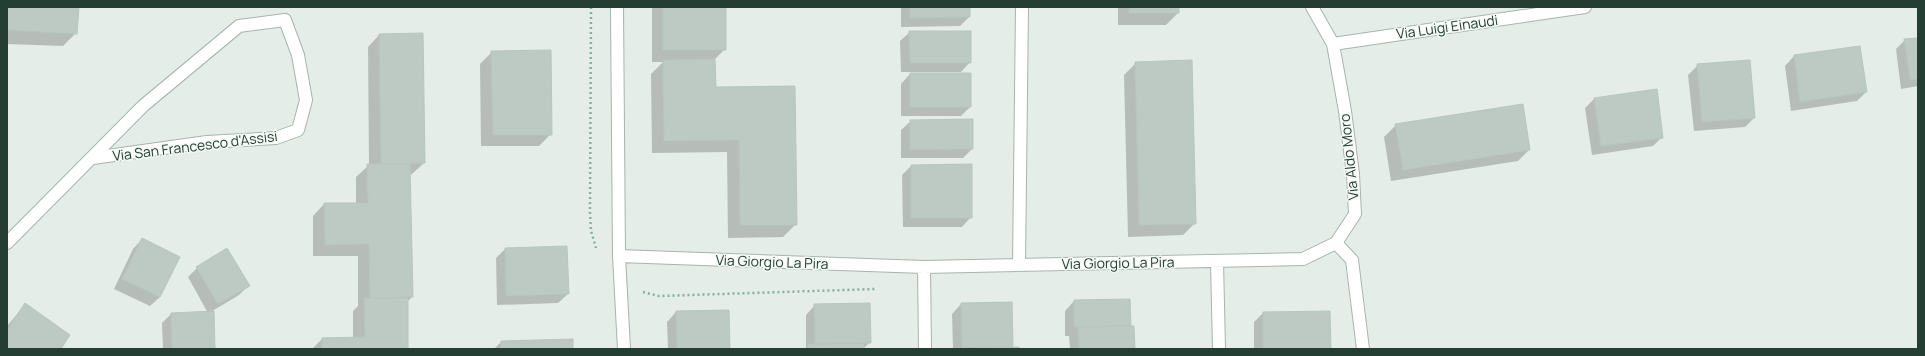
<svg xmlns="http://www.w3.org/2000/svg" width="1925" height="356" viewBox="0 0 1925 356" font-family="Manrope,sans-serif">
<rect width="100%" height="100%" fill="#e4ede8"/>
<path fill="#0003" d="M 7,7 L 78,7 L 76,33 L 63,46 L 7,44 Z
M 652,7 L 725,7 L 725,49 L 714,60 L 715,88 L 796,224 L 783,237 L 728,238 L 727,152 L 652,153 L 651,74 L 663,62 L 652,62 Z
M 901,7 L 969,7 L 969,17 L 960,26 L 901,27 Z
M 1118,7 L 1178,7 L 1178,13 L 1166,25 L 1118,25 Z
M 910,32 L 970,62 L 961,72 L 901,72 L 900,41 Z
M 379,35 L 424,163 L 412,174 L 410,175 L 412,297 L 407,302 L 407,349 L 312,349 L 322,339 L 353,338 L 353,311 L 358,306 L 358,256 L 313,256 L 313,216 L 324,204 L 356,204 L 356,177 L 369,165 L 368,47 Z
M 1918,39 L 1918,86 L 1901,89 L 1896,49 L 1905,40 Z
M 492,52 L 551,134 L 539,146 L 481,146 L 480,64 Z
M 1794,56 L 1866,92 L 1857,101 L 1791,111 L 1785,66 Z
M 1136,63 L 1195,223 L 1183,235 L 1128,237 L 1124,75 Z
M 1698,65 L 1754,118 L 1745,127 L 1694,131 L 1688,75 Z
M 910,74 L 970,107 L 961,116 L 901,116 L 901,84 Z
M 1594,99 L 1662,137 L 1653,146 L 1592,155 L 1585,108 Z
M 911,121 L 972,149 L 963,158 L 901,158 L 901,130 Z
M 1396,125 L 1529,150 L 1518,161 L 1391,181 L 1384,137 Z
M 911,166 L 971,217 L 962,227 L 903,227 L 902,175 Z
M 142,239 L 179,257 L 160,297 L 150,306 L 114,289 L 133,249 Z
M 505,249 L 568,294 L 558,303 L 497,305 L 496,258 Z
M 197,268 L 248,286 L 239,295 L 209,313 L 214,349 L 163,349 L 162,323 L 171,314 L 208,313 L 188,277 Z
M 1129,300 L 1130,327 L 1134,349 L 1070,349 L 1069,336 L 1065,336 L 1065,311 L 1074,301 Z
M 1011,303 L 1012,348 L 1018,349 L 953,349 L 952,314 L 961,304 Z
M 25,305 L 59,349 L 7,349 L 7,326 Z
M 815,305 L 870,342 L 863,349 L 805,349 L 806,347 L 806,315 Z
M 676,312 L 728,349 L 668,349 L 667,322 Z
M 1263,313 L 1330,349 L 1254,349 L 1254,322 Z
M 501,342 L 572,349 L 494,349 Z"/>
<path fill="#bccac3" stroke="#b7c6be" d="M 7,7 L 79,7 L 77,34 L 7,30 Z
M 663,7 L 726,7 L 726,50 L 663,50 Z
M 910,7 L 970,7 L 970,17 L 910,18 Z
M 1129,7 L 1179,7 L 1179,13 L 1129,13 Z
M 909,31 L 971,31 L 971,63 L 910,63 Z
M 423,33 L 425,163 L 381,164 L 379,34 Z
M 1918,38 L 1918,79 L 1910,80 L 1904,39 Z
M 1860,46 L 1867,92 L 1800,102 L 1794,55 Z
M 551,50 L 552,135 L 493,135 L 491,51 Z
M 715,59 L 716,87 L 795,86 L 797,225 L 740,225 L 739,140 L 664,141 L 663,60 Z
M 1192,60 L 1196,224 L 1139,225 L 1135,62 Z
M 1750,60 L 1755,118 L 1702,122 L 1697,64 Z
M 910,73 L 971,73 L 971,107 L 910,107 Z
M 1657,89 L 1663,138 L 1601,146 L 1594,98 Z
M 1523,104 L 1530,150 L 1403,170 L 1395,124 Z
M 973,119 L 973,149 L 910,150 L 910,120 Z
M 367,164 L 410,164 L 413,297 L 370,298 L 369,244 L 325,245 L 324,203 L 368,203 Z
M 972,164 L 972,218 L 911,218 L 911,165 Z
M 142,238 L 180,257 L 160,297 L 122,279 Z
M 567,246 L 569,294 L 506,296 L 505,248 Z
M 227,248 L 250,286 L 218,304 L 196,267 Z
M 364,298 L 408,298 L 408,349 L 322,349 L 322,338 L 365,337 Z
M 1130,299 L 1131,326 L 1074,327 L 1074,300 Z
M 1012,302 L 1013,347 L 962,348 L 961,303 Z
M 25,303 L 70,335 L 61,349 L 7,349 L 7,330 Z
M 870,303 L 871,343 L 815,344 L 814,304 Z
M 729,310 L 730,349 L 677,349 L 676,311 Z
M 214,311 L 215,349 L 172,349 L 171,313 Z
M 1330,311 L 1331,349 L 1263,349 L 1263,312 Z
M 1134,326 L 1135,349 L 1079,349 L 1078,327 Z
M 573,339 L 573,349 L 501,349 L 501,341 Z
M 864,343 L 864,349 L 808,349 L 808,344 Z
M 1019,347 L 1019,349 L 964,349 L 964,348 Z"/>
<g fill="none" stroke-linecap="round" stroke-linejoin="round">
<defs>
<path id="street" d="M 617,7 L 619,256
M 1312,7 L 1333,44 L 1345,111 L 1353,174 L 1355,214 L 1336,243
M 1333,44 L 1585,7
M 7,243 L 143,106 L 239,26 L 285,20 L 298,55 L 306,100 L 298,130 L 276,138 L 207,142 L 93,158
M 1336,243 L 1352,260 L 1363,349
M 1217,261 L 1219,349
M 1019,265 L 1022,7
M 924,267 L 925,349
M 624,349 L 619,256 L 924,267 L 1303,259 L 1336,243"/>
</defs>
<use href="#street" stroke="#a7b5ae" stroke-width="14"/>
<path stroke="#86af9d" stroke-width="2.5" stroke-dasharray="2 3" stroke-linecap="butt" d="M 591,7 L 590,213 L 591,231 L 596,248
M 643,292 L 659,296 L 875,289"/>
<use href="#street" stroke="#fff" stroke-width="12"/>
</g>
<g text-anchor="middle" stroke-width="3" stroke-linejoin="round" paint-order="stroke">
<g font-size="14" fill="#243e33" stroke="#f5f9f6">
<text transform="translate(1447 27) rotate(-8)" y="5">Via Luigi Einaudi</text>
<text transform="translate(195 146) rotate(-7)" y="5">Via San Francesco d'Assisi</text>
<text transform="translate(1349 157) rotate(-96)" y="5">Via Aldo Moro</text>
<text transform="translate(772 262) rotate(2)" y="5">Via Giorgio La Pira</text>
<text transform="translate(1118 263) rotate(-1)" y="5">Via Giorgio La Pira</text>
</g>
</g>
<rect width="1925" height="356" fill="none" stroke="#243e33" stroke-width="16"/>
</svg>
